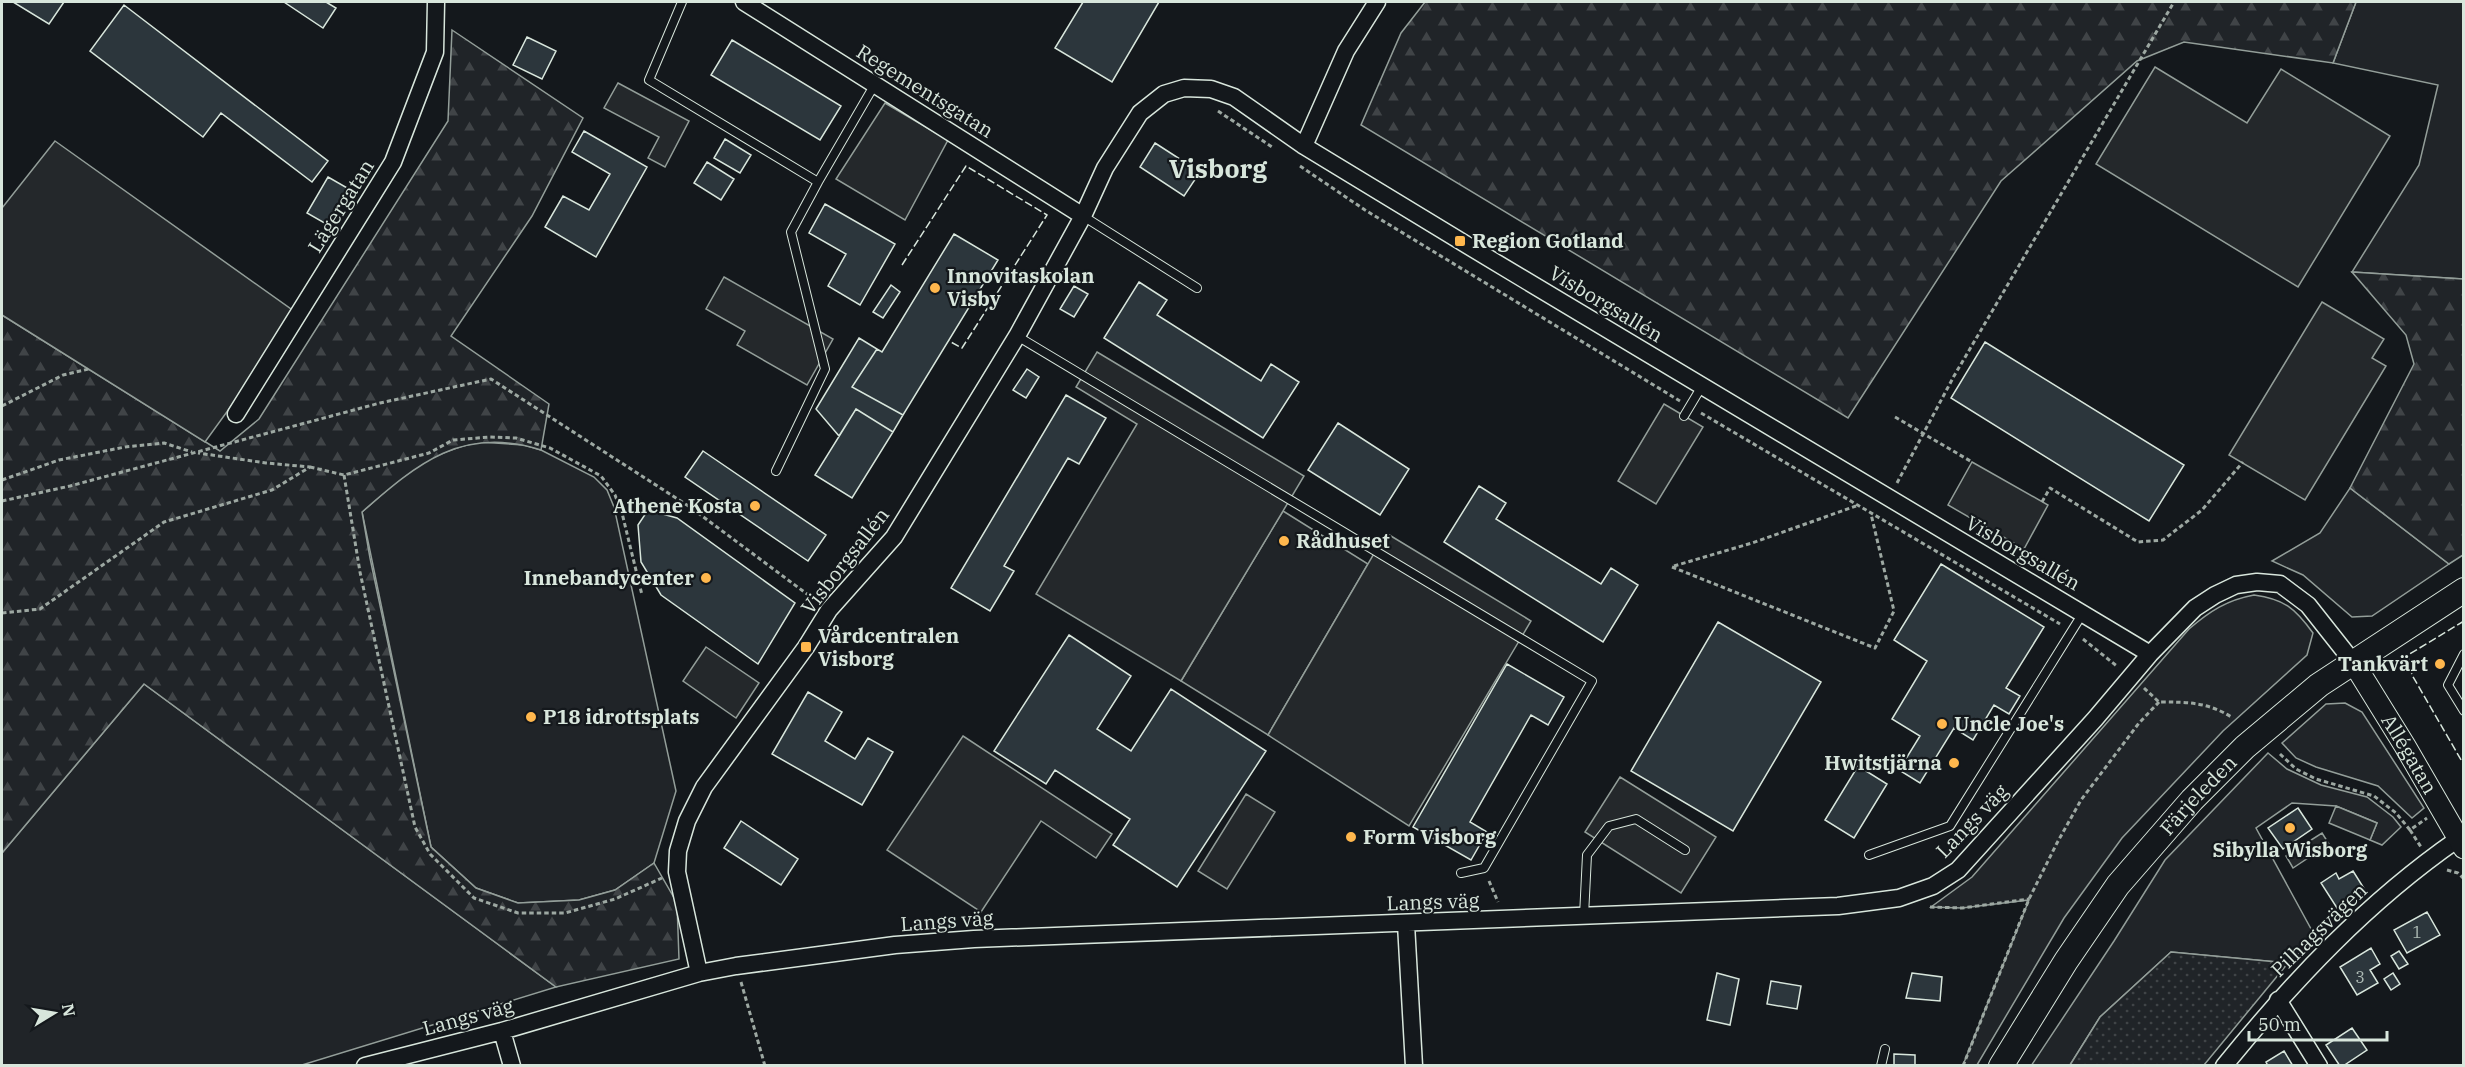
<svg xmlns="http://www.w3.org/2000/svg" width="2465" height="1067" viewBox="0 0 2465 1067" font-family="'IBM Plex Serif',serif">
<defs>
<pattern id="forest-firs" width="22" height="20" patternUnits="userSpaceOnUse" patternTransform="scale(1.5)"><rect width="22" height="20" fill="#202428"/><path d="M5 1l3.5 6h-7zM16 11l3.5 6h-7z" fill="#404447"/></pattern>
<pattern id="park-dots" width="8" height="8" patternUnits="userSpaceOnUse" patternTransform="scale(1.5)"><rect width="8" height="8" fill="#202428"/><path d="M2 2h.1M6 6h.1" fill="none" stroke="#404447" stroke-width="1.8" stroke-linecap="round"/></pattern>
</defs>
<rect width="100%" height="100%" fill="#14181c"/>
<path fill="#202428" stroke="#939e99" stroke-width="1.5" d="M 2356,2 L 2463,2 L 2463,279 L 2352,272 L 2419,165 L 2438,85 L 2333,63 Z
M 480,442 L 524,445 L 541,450 L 594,477 L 607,490 L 614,507 L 676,791 L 654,863 L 615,890 L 579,900 L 518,903 L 476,888 L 431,847 L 362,512 C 403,476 425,453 480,442 Z
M 2350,488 L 2449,564 L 2372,616 L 2352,617 L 2303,575 L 2272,561 L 2320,533 Z
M 1283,511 L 1368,564 L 1268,735 L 1181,681 Z
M 2254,595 C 2284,599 2295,608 2313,633 L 2307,655 L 2223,731 L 2122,838 L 2064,918 L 1977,1065 L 1963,1065 L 2029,900 L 1962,908 L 1931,907 L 1972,877 L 2189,629 C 2210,611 2227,600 2254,595 Z
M 144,684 L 556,987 L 302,1065 L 2,1066 L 2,853 Z
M 2345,703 L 2362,712 L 2424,808 L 2412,818 L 2378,786 L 2316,767 L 2296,758 L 2282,743 L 2326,704 Z
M 2268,753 L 2287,769 L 2321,785 L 2367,797 L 2393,817 L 2401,827 L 2382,845 L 2370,840 L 2377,823 L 2336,806 L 2292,803 L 2256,828 L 2316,938 L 2288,963 L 2171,952 L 2100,1017 L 2070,1065 L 2031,1066 L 2114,941 L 2165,860 Z"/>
<path fill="url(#forest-firs)" stroke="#939e99" stroke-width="1.5" d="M 1425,2 L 2356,2 L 2333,63 L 2184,42 L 2137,61 L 2001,181 L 1848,418 L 1361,125 L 1401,33 Z
M 452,30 L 583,118 L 532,216 L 451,336 L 549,404 L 541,450 C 463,425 418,463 362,512 L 370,558 L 431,847 L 476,888 L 518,903 L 579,900 L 615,890 L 654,863 L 677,903 L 679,959 L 556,987 L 144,684 L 2,853 L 2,315 L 220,451 L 259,419 L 448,121 Z
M 2352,272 L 2463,279 L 2463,555 L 2449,564 L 2350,488 L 2414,364 L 2406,335 Z"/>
<path fill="url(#park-dots)" stroke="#939e99" stroke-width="1.5" d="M 2171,952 L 2288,963 L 2204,1065 L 2070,1065 L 2100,1017 Z"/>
<path fill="#24282b" stroke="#939e99" stroke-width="1.5" d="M 2155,67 L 2247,123 L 2281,69 L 2390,136 L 2298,287 L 2096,164 Z
M 618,83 L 689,121 L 665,167 L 648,158 L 659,137 L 604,108 Z
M 885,103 L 948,140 L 905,220 L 836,179 Z
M 55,141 L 298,314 L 205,442 L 2,315 L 2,208 Z
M 724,277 L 833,339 L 807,385 L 737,345 L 745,331 L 706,309 Z
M 2322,302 L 2384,339 L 2372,358 L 2386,366 L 2305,500 L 2229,455 Z
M 1097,352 L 1304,476 L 1181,681 L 1036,594 L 1137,424 L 1076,387 Z
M 1664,404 L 1703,427 L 1656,504 L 1618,481 Z
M 1972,462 L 2048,505 L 2024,549 L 1948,505 Z
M 1386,533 L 1531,621 L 1409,826 L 1268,735 Z
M 706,647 L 759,683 L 736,718 L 683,681 Z
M 963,736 L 1112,834 L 1096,858 L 1041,821 L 981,912 L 887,850 Z
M 1620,777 L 1716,837 L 1681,893 L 1585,832 Z
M 1246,794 L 1275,812 L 1227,889 L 1198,871 Z
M 2336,806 L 2377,823 L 2370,840 L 2329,823 Z
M 2322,833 L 2329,844 L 2293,868 L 2286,856 Z"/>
<path fill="#2c363c" stroke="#d8e6dc" stroke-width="1.5" d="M 13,2 L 64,2 L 49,24 Z
M 284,2 L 326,2 L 336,8 L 323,28 Z
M 1083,2 L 1159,2 L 1112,82 L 1055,48 Z
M 124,5 L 328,161 L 312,182 L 221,113 L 203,137 L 90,51 Z
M 527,37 L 556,51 L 542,79 L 513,65 Z
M 732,40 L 841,106 L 820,140 L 711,75 Z
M 584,131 L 647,167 L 596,257 L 545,227 L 563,196 L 589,210 L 610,174 L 572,152 Z
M 725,139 L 751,155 L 740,173 L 714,158 Z
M 1155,143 L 1200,172 L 1184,196 L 1140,167 Z
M 707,162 L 734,179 L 721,200 L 694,183 Z
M 328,177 L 349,189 L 328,225 L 307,213 Z
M 825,204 L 895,244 L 860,305 L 828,286 L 846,254 L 809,233 Z
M 954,234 L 998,260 L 903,415 L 852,387 L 877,349 L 882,352 Z
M 1139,282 L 1167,300 L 1157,315 L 1261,381 L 1271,364 L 1299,382 L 1263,438 L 1104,338 Z
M 891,285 L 900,292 L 883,318 L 873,312 Z
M 1074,286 L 1088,294 L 1074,317 L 1060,309 Z
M 859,338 L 877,349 L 852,387 L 903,415 L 893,432 L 856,409 L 839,436 L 816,409 Z
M 1985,342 L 2184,465 L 2149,521 L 1951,398 Z
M 1027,369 L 1039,377 L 1026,398 L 1013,390 Z
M 1066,395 L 1106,418 L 1079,464 L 1068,458 L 1004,566 L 1014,571 L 990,611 L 951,588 Z
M 856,409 L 893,432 L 852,498 L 815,475 Z
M 1338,423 L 1409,469 L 1380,515 L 1308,470 Z
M 703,451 L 826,535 L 808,561 L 685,477 Z
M 1479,486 L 1506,503 L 1496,519 L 1601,584 L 1611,568 L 1638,585 L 1603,642 L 1444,542 Z
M 648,510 L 677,518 L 795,603 L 758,664 L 661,595 L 641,562 L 638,525 Z
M 1941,564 L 2044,627 L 2006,688 L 2020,696 L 2009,714 L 1994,705 L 1973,740 L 1954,728 L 1920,783 L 1899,770 L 1920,736 L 1892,719 L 1927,661 L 1894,640 Z
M 1718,622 L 1821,682 L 1733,831 L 1631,771 Z
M 1069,635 L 1131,676 L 1097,729 L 1131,751 L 1171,689 L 1266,751 L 1177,887 L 1113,845 L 1130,819 L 1055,770 L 1046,784 L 994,751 Z
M 1507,664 L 1564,697 L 1548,725 L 1531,715 L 1470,822 L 1487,832 L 1471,860 L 1413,827 Z
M 808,692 L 842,712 L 825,741 L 855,759 L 868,738 L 893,752 L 862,805 L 772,754 Z
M 1858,766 L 1887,784 L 1854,838 L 1825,820 Z
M 2298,808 L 2312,829 L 2283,849 L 2268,828 Z
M 741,821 L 798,859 L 781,885 L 724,848 Z
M 2353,871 L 2365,890 L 2337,908 L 2321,883 L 2336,873 L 2339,879 Z
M 2427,912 L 2440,935 L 2407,953 L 2394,930 Z
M 2371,948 L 2380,964 L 2370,970 L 2378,983 L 2357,995 L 2340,967 Z
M 2399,951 L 2408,964 L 2399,969 L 2391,956 Z
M 1717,973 L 1739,979 L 1730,1025 L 1707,1020 Z
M 1912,973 L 1942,977 L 1940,1001 L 1906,998 Z
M 2393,973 L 2400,984 L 2391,990 L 2384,979 Z
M 1771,981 L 1801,986 L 1797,1009 L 1767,1004 Z
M 2352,1028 L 2367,1050 L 2343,1066 L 2340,1066 L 2326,1045 Z
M 2284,1051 L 2293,1066 L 2268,1066 L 2266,1062 Z
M 1894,1054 L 1915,1055 L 1915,1066 L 1894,1066 Z"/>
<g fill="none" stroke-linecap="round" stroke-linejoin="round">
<defs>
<path id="service" d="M 682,2 L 649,80 L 818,182 L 875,84
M 1083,216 L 1197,288
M 1017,336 L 1592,681 L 1484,868 L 1461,873
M 1684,416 L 1702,386
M 776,471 L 825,369 L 791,232 L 818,182
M 2464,654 L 2448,685 L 2464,711
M 1869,855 L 1950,826 L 2083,613
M 1584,916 L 1587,855 L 1609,826 L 1636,819 L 1685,850
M 1881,1066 L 1885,1049"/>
<path id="minor" d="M 744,2 L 1083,216
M 1304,146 L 1346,51 L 1377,2
M 236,414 L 393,162 L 435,52 L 436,2
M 1406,924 L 1414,1066
M 699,973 L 677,872 L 678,851 L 687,821 L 704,787 L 806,647 L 829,610 L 894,537 L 1017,336 L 1083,216 L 1105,168 L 1140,113 L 1164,94 L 1184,88 L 1211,89 L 1234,97 L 1304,146 L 1495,262 L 2150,654
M 2278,1000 L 2319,1066
M 502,1031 L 512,1066
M 365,1066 L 502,1031 L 699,973 L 736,966 L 895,945 L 974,939 L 1838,906 L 1899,898 L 1933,886 L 1958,870 L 2095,719 L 2150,654 L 2195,608 L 2215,595 L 2236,585 L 2257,582 L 2280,584 L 2308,605 L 2353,662
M 2224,1066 C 2293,981 2367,902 2458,839"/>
<g id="tertiary">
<path id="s1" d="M 2353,662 L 2405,746 L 2464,848"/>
</g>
<g id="secondary">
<path id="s2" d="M 2001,1066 L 2066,961 L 2118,885 L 2192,800 L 2245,747 L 2319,685 L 2464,590"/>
</g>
</defs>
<use href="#service" stroke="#d8e6dc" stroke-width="10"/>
<use href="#minor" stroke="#d8e6dc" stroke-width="19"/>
<use href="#tertiary" stroke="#d8e6dc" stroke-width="23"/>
<use href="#secondary" stroke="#d8e6dc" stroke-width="26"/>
<path stroke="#9da8a2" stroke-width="3" stroke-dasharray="4.5 3" stroke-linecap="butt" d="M 1218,111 L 1272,147
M 1300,166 L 1365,210 L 1680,401
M 2,406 L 63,375 L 89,369
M 1701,413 L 2060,624
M 1895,417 L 1972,462
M 310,467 L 344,475 L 429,453 L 453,440 L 490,437 L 516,438 L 550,448 L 601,476 L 615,495 L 622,513 L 642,595
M 344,475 L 360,572 L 415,827 L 430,854 L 474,898 L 518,913 L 565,913 L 615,899 L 662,878
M 2,480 L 59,460 L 125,447 L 164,443 L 192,452
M 1897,483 L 1954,376 L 2174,2
M 2,501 L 70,486 L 380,403 L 491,379 L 690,507 L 815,600
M 2042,502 L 2050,488 L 2138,542 L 2163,540 L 2202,510 L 2243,462
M 1674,566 L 1752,543 L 1856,506
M 1672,567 L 1875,648 L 1894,611 L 1871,514
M 2,613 L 40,609 L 164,522 L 272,490 L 310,467 L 266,463 L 198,453
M 2083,639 L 2118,667
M 2144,688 L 2159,702 C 2188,702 2208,702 2233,718
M 2280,754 L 2296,769 L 2316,779 L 2374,796 L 2396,813 L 2410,830 L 2427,818
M 2410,830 L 2421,847
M 2447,870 L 2458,873 L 2464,879
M 1489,881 L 1498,902
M 1930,907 L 1962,908 L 2029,899
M 741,982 L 765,1066
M 1963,1066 L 2029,899 L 2057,843 L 2081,800 L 2139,723 L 2159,702"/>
<use href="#service" stroke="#14181c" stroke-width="8"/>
<use href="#minor" stroke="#14181c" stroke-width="16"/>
<use href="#tertiary" stroke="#14181c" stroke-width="21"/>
<use href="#secondary" stroke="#14181c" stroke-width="24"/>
<path stroke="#d8e6dc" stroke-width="1.5" stroke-dasharray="8 3" stroke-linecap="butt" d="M 902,265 L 966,166 L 1047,215 L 962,348 L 949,341
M 2464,621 L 2408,655 L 2412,675 L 2464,765"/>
</g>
<g fill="#ffb74d" stroke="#14181c" stroke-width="2">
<rect x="1454" y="235" width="12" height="12" rx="3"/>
<circle cx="935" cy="288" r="6"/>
<circle cx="755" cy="506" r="6"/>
<circle cx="1284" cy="541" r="6"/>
<circle cx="706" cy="578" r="6"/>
<rect x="800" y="641" width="12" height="12" rx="3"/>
<circle cx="2440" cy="664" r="6"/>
<circle cx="531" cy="717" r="6"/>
<circle cx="1942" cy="724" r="6"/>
<circle cx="1954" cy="763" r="6"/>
<circle cx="2290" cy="828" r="6"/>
<circle cx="1351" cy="837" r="6"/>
</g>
<g text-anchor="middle" stroke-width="4.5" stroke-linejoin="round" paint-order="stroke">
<g font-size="16" fill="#adbab4">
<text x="2417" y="938">1</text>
<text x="2360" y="983">3</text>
</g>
<g font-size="20" fill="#d8e6dc" stroke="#14181c">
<text transform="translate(925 91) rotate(32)" y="7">Regementsgatan</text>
<text transform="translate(341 206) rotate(-58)" y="7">Lägergatan</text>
<text transform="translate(1606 304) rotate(31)" y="7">Visborgsallén</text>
<text transform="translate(2023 553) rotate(30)" y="7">Visborgsallén</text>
<text transform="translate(845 561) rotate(-52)" y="7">Visborgsallén</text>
<text dy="7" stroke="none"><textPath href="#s1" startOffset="108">Allégatan</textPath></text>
<text dy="7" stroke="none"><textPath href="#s2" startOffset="336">Färjeleden</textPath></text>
<text transform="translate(1972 821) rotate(-46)" y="7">Langs väg</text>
<text transform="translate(1433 902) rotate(-2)" y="7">Langs väg</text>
<text transform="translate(947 921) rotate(-4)" y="7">Langs väg</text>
<text transform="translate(2319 930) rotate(-44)" y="7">Pilhagsvägen</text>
<text transform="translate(468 1017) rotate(-15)" y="7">Langs väg</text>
</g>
<g font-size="20" font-weight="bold" fill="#d8e6dc" stroke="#14181c" text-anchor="start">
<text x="1472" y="248">Region Gotland</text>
<text x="947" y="283">Innovitaskolan<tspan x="947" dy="23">Visby</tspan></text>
<text x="743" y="513" text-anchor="end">Athene Kosta</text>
<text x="1296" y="548">Rådhuset</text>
<text x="694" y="585" text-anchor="end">Innebandycenter</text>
<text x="818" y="643">Vårdcentralen<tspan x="818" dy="23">Visborg</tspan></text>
<text x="2428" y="671" text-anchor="end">Tankvärt</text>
<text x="543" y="724">P18 idrottsplats</text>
<text x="1954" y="731">Uncle Joe's</text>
<text x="1942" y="770" text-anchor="end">Hwitstjärna</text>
<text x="1363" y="844">Form Visborg</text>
<text x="2290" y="857" text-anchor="middle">Sibylla Wisborg</text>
</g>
<g font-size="26" font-weight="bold" fill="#d8e6dc" stroke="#14181c">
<text x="1218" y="178">Visborg</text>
</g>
</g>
<rect width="2465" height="1067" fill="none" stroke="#d8e6dc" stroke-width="6"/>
<g transform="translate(54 1013) rotate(79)" stroke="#14181c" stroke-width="4.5" paint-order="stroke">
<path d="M0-4.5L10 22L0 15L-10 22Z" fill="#d8e6dc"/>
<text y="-9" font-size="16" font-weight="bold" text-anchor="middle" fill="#d8e6dc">N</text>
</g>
<path d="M2249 1031v9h138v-9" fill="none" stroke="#d8e6dc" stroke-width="3"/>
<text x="2258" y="1031" font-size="18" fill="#d8e6dc" stroke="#14181c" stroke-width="4.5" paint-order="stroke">50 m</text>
</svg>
